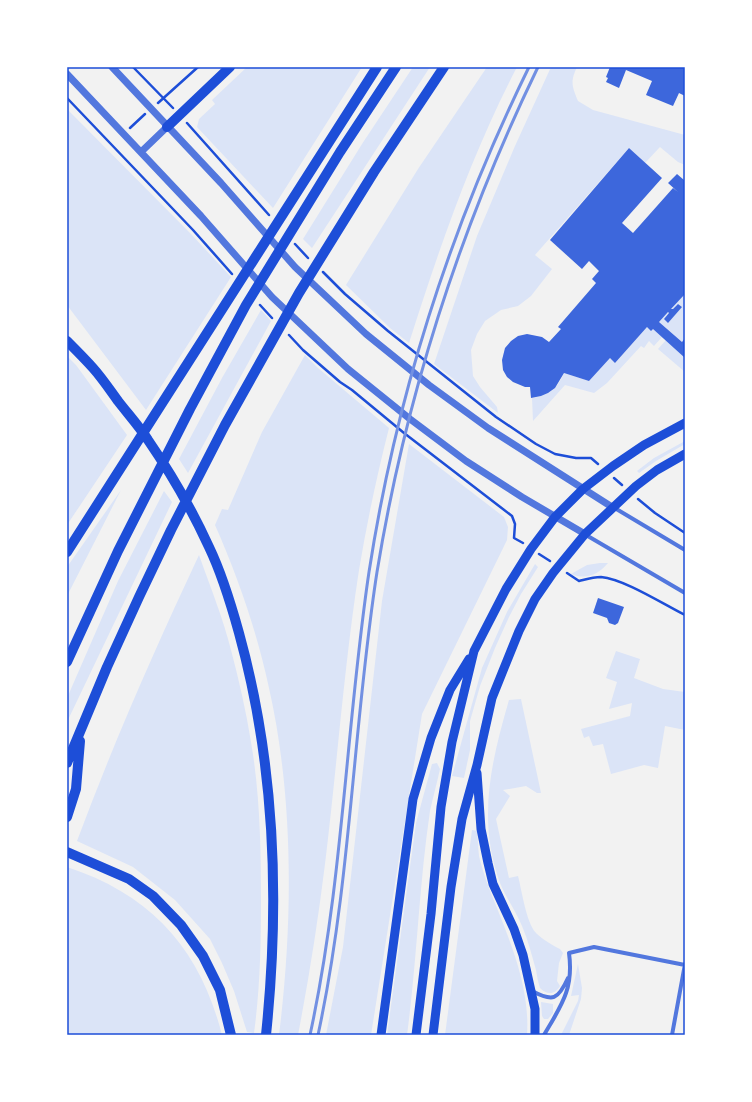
<svg xmlns="http://www.w3.org/2000/svg" width="752" height="1102" viewBox="0 0 752 1102" font-family="Inter,sans-serif">
<rect width="100%" height="100%" fill="#f2f2f2"/>
<path fill="#dbe4f7" d="M 247,67 L 362,67 L 273,208 L 197,127 L 199,119 L 215,104 L 212,100 Z
M 413,67 L 430,67 L 312,248 L 303,239 L 362,144 Z
M 487,67 L 517,67 C 471,155 439,249 409,343 L 390,328 L 346,285 L 418,169 Z
M 551,67 L 577,67 C 570,82 572,86 578,101 L 593,110 L 685,135 L 685,165 L 678,162 L 660,147 L 645,163 L 629,148 L 535,255 L 552,269 L 531,296 L 518,306 L 501,310 L 485,321 L 477,334 L 471,350 L 473,376 L 480,387 L 497,407 L 498,413 L 434,364 L 477,236 L 515,146 Z
M 67,109 L 191,234 L 231,277 L 146,410 L 67,305 Z
M 685,294 L 685,338 L 682,342 L 659,322 L 668,312 L 669,313 L 682,307 L 678,304 L 673,309 L 671,309 Z
M 261,310 L 271,321 L 188,473 L 179,459 L 222,378 Z
M 647,327 L 653,329 L 662,337 L 654,346 L 649,341 L 644,348 L 641,346 L 607,383 L 594,393 L 565,385 L 533,421 L 532,398 C 550,395 557,389 564,373 L 589,381 L 610,358 L 615,363 Z
M 666,340 L 685,358 L 685,372 L 658,349 Z
M 305,355 L 318,368 L 389,428 C 377,475 367,522 359,570 C 344,667 337,766 325,864 C 318,921 309,978 298,1035 L 279,1035 C 293,923 294,799 269,688 C 257,632 238,577 215,525 L 222,509 L 228,510 L 262,432 Z
M 67,356 L 76,365 L 127,435 L 67,525 Z
M 685,441 L 685,444 L 656,461 L 639,473 L 637,471 L 654,458 Z
M 409,444 L 504,517 L 508,527 L 507,540 L 422,714 L 371,1035 L 326,1035 L 343,947 L 382,601 Z
M 121,490 L 67,596 L 67,567 Z
M 164,491 L 172,502 L 67,722 L 67,698 L 118,581 Z
M 199,555 C 210,586 223,618 231,650 C 239,680 246,711 251,742 C 260,794 261,849 261,902 C 261,946 260,989 254,1033 L 247,1032 L 234,991 L 222,963 L 210,939 L 175,900 L 133,867 L 77,841 C 113,744 155,649 199,555 Z
M 600,563 L 608,563 C 598,575 586,580 571,574 L 587,565 Z
M 535,564 L 538,567 L 521,594 L 509,617 L 495,648 L 480,686 L 470,721 L 470,750 L 464,778 L 452,776 L 482,668 L 507,612 Z
M 616,651 L 640,659 L 634,678 L 663,689 L 685,692 L 685,730 L 665,726 L 658,768 L 644,765 L 611,774 L 603,744 L 593,746 L 589,736 L 584,738 L 581,729 L 630,716 L 632,703 L 609,709 L 617,682 L 606,678 Z
M 521,699 L 541,793 L 537,793 L 526,786 L 503,790 L 510,796 L 496,819 L 509,878 L 518,876 C 522,891 526,922 536,933 C 542,939 552,945 560,949 L 563,953 L 559,963 L 557,981 L 560,986 C 555,995 547,995 540,988 C 538,982 537,976 536,970 C 532,956 528,940 522,926 C 516,911 506,898 500,883 C 477,820 491,762 509,700 Z
M 437,763 L 440,769 C 437,783 433,797 430,811 C 419,885 417,961 407,1035 L 387,1035 L 416,823 L 432,764 Z
M 472,830 L 477,831 C 478,839 478,848 479,856 C 483,873 490,891 497,908 C 513,948 530,991 527,1035 L 445,1035 Z
M 67,867 C 152,895 200,949 222,1035 L 67,1035 Z
M 578,964 L 582,988 L 581,999 L 569,1035 L 561,1035 L 578,1001 L 579,995 L 571,996 Z
M 541,1002 L 553,1004 L 553,1013 L 548,1019 L 544,1019 L 542,1016 Z"/>
<path fill="#3d67dc" d="M 610,67 L 685,67 L 685,96 L 679,93 L 673,106 L 646,95 L 652,81 L 626,70 L 619,88 L 606,82 L 608,78 L 606,77 Z
M 629,148 L 662,178 L 622,223 L 633,233 L 673,188 L 678,192 L 668,183 L 677,174 L 684,180 L 685,178 L 685,294 L 671,309 L 673,309 L 678,304 L 682,307 L 668,323 L 664,319 L 669,313 L 668,312 L 659,322 L 682,342 L 685,338 L 685,358 L 653,329 L 651,331 L 647,327 L 615,363 L 610,358 L 589,381 L 564,373 L 555,388 L 548,393 L 541,396 L 531,398 L 530,387 L 525,387 L 513,382 L 507,377 L 503,370 L 502,360 L 505,348 L 511,341 L 518,336 L 527,334 L 542,337 L 549,342 L 561,329 L 558,327 L 596,283 L 592,279 L 599,271 L 589,261 L 582,269 L 550,240 Z
M 598,598 L 624,607 L 618,623 L 615,625 L 609,623 L 607,618 L 593,613 Z"/>
<g fill="none" stroke-linecap="round" stroke-linejoin="round">
<path stroke="#1d4ed8" stroke-width="2.5" d="M 133,67 L 173,108
M 67,98 L 193,230 L 232,274
M 158,103 L 198,67
M 187,123 L 269,215
M 130,128 L 145,114
M 295,244 L 308,258
M 323,272 L 345,294 L 388,331 L 496,417 L 536,444 L 555,454 L 576,458 L 591,458 L 598,464
M 260,305 L 272,318
M 289,335 L 303,350 L 340,382 L 352,390 L 404,433 L 512,516 L 515,524 L 514,538 L 523,543
M 614,478 L 622,485
M 638,499 L 655,513 L 685,533
M 539,554 L 550,561
M 567,573 L 579,581 C 587,579 593,577 601,577 C 624,579 663,604 685,615"/>
<path stroke="#5277de" stroke-width="4" d="M 613,507 L 685,550
M 586,535 L 685,593
M 532,991 C 553,1002 558,1000 568,978
M 544,1035 C 561,1006 574,989 569,953 L 594,947 L 685,965
M 672,1035 L 685,964"/>
<path stroke="#5277de" stroke-width="7" d="M 112,67 L 221,183 L 295,267 L 366,334 L 429,385 L 488,428 L 612,507
M 67,74 L 201,216 L 272,297 L 348,369 L 410,419 L 466,461 L 522,497 L 585,534
M 141,152 L 167,127"/>
<path stroke="#1d4ed8" stroke-width="9" d="M 477,773 L 481,829 L 488,863 L 493,884 L 514,929 L 523,955 L 535,1009 L 535,1035
M 381,1035 L 413,799 L 431,738 L 450,690 L 469,659
M 416,1035 L 431,914 L 441,807 L 452,742 L 474,651 L 506,589 L 531,549 L 555,517 L 583,489 L 613,466 L 644,445 L 685,423
M 433,1035 L 451,887 L 462,819 L 477,765 L 492,698 L 519,631 L 535,599 L 553,573 L 585,534 L 636,486 L 657,470 L 685,454"/>
<path stroke="#1d4ed8" stroke-width="10" d="M 167,127 L 230,67
M 67,341 C 76,350 85,359 93,368 C 102,378 110,390 118,401 C 128,414 139,426 148,440 C 170,472 193,512 209,547 C 222,574 231,604 239,633 C 275,763 280,900 266,1035
M 67,552 L 377,67
M 67,662 L 118,551 L 190,409 L 246,305 L 340,152 L 396,67
M 67,763 L 107,667 L 139,597 L 171,530 L 225,425 L 299,293 L 374,172 L 444,67
M 67,817 L 76,789 L 80,741
M 67,852 L 129,879 L 153,896 L 181,925 L 203,956 L 220,990 L 231,1035"/>
<path stroke="#7290e2" stroke-width="3" d="M 310,1035 C 343,883 346,726 369,572 C 396,397 451,226 529,67
M 318,1035 C 351,882 353,726 377,572 C 406,395 460,228 538,67"/>
</g>
<rect width="752" height="1102" fill="none" stroke="#ffffff" stroke-width="136"/>
<rect x="68" y="68" width="616" height="966" fill="none" stroke="#1d4ed8" stroke-width="1.5"/>
</svg>
